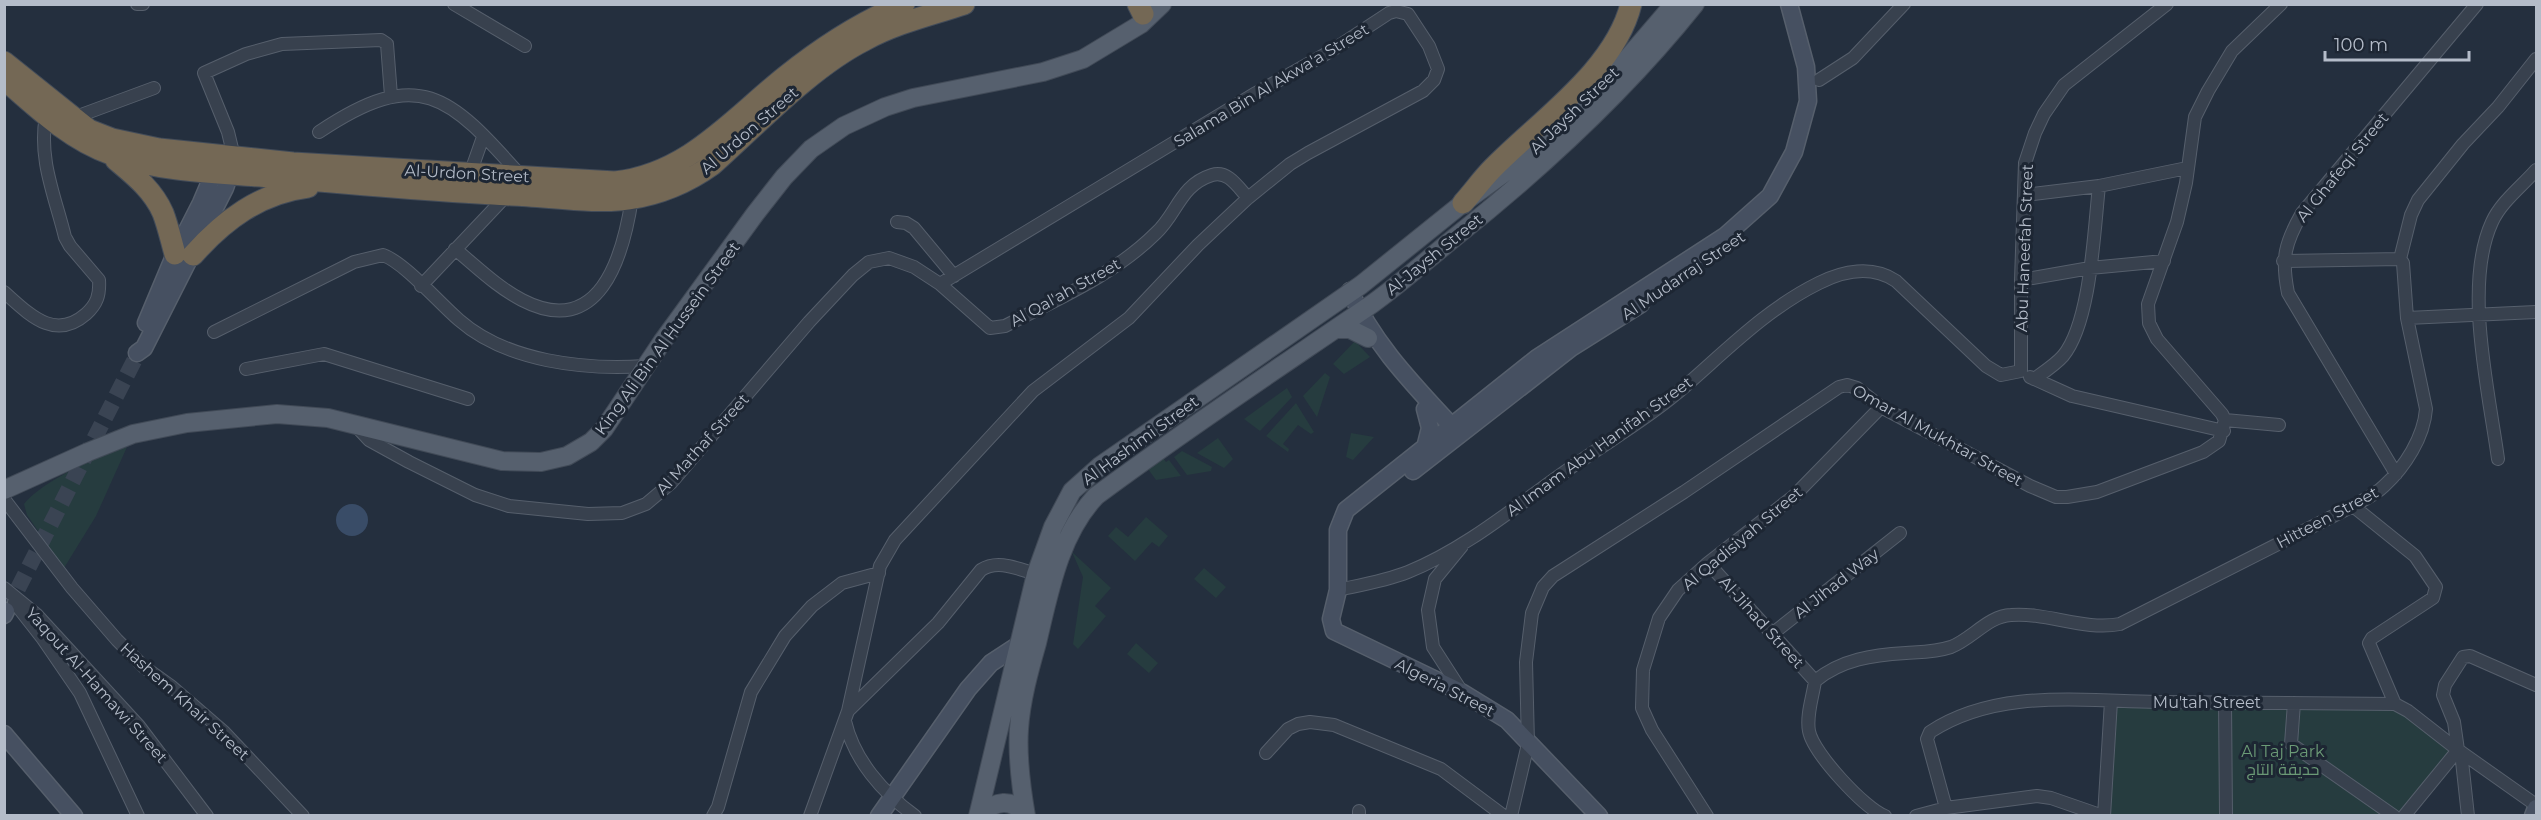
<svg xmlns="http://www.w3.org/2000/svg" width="2541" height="820" viewBox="0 0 2541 820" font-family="Montserrat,Cairo,sans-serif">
<rect width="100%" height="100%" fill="#242f3e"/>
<path fill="#263c3f" d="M 1355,341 L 1370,357 L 1344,374 L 1333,364 Z
M 1325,373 L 1330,377 L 1317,417 L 1303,396 Z
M 1287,388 L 1292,397 L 1260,431 L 1244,419 Z
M 1296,403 L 1314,432 L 1311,434 L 1298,425 L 1283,444 L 1289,449 L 1288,452 L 1266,436 Z
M 1351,433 L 1374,437 L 1353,460 L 1346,457 Z
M 1218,438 L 1233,459 L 1224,468 L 1197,453 Z
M 127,447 L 96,516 L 64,568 L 27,515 L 24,504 C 41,482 100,454 127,447 Z
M 1182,451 L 1212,467 L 1211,471 L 1187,475 L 1174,457 Z
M 1163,458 L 1166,462 L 1169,460 L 1181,476 L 1156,480 L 1148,469 Z
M 1146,517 L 1168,536 L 1159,547 L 1152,542 L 1135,561 L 1108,536 L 1116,527 L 1128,537 Z
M 1072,552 L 1111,588 L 1095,606 L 1106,616 L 1078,649 L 1073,644 L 1083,577 Z
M 1204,568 L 1226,587 L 1216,598 L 1194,579 Z
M 1136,643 L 1158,663 L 1149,673 L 1127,654 Z
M 2227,705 L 2397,706 L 2461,757 L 2413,815 L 2106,816 L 2116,707 Z"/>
<path fill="#394c67" d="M336 520a16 16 0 1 1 32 0a16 16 0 1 1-32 0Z"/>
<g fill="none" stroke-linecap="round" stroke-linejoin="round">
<path stroke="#3a4453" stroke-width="16" stroke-dasharray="16 8" stroke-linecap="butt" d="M 7,610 L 136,357"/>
<defs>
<path id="street" d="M 137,4 L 143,4
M 454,4 L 525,46
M 1819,80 L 1853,58 L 1904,4
M 73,118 L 154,88
M 319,132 C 419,65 449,95 521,176
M 234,157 L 228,132 L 204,73 L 246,54 L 282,44 L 381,40 L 387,44 L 391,96
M 470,174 L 483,137
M 2025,195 L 2099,186 L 2187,168
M 897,222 L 906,223 L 914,228 L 954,276
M 455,249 C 477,267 497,287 522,300 C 599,340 623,258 632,198
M 2283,261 L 2400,259
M 2021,280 L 2090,268 L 2164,261
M 421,286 L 507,195
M 4,292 C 28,313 54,342 86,314 C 97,304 100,295 99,280 L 70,246 L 65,237 C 55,196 38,159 46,116
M 2407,318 L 2536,312
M 214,332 L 354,262 L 383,255 C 405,263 439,303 459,320 C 507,362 585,370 645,366
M 246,369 L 324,354 L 468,399
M 2021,371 L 2021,280 L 2025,163 L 2035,133 L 2044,114 L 2064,85 L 2167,4
M 2030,377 L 2072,396 L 2224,431
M 2034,379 C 2044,372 2055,365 2063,356 C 2091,322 2094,230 2099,186
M 2225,420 L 2279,425
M 355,425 L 369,440 L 409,462 L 475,495 L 509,506 L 588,514 L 622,513 L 646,504 L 671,483 L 809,322 L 853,275 L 869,262 L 889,258 L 914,267 L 940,284 L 990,328 L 1005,326 C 1057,299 1114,275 1156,233 C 1177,214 1180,185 1212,175 C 1228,170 1238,187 1248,198
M 2498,459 C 2489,392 2463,285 2492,222 C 2501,202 2522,186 2536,170
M 2396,474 L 2288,293 C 2281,258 2285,243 2302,213 L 2477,4
M 4,499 L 72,588 L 117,640 L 144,667 L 172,687 L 224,732 L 303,816
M 2353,506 L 2415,556 L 2436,587 L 2433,598 L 2372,638 L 2369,643 L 2395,704
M 1462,546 L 1435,579 L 1428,610 L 1433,647 L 1462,692
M 1708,563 L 1815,681
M 4,588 L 37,615 L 139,726 L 207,816
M 1338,590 C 1361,585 1385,581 1408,572 C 1468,548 1522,501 1576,464 C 1609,441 1645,420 1676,394 C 1722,355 1764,310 1819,283 C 1843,271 1872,265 1896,281 L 1986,366 L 2001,375 L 2021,371
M 14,602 L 43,639 L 80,693 L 138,816
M 1772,634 L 1900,533
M 1815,681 C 1842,659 1873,655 1906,653 C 1921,652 1936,652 1951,647 C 1972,639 1988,616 2011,615 C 2047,612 2084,631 2120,624 L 2353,506 C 2363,500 2375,495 2384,486 C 2405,467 2424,437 2426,409 L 2407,318 L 2403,263 L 2400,259 L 2411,215 L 2418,200 L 2463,144 L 2498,107 L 2536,59
M 1815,681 C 1813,696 1806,715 1809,731 C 1813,753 1865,809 1885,816
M 2225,702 L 2226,816
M 2294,703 L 2291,744 L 2394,816
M 849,710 L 938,623 L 981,570 C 998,559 1018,569 1036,574
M 845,721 C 854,760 883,793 915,816
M 2461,752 L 2468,816
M 1266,753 L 1288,729 L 1298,724 L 1310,722 L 1334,725 L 1441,769 L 1504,816
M 1946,808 L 1927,739 L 1930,732 C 1997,688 2082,701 2157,702 C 2237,702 2316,704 2395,704 L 2408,711 L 2458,750 L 2536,805
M 713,816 L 718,807 L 751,692 L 785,636 L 812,606 L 842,583 L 879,573
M 810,816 L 848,711 L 880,566 L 895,540 L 1033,391 L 1129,318 L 1198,245 L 1248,198 L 1290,164 L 1308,153 L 1423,91 L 1434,80 L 1438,69 L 1429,46 L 1408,14 L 1396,11 L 1389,13 L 1331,51 L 1256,93 L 940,284
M 1359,816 L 1359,811
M 1511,816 L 1528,744 L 1526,662 L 1532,613 L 1543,587 L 1553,576 L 1684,492 L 1839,387 L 1847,385 L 1857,388 L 1881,407 L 2030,486 L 2056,497 L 2067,497 L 2097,492 L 2203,452 L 2219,441 L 2225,420 L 2222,414 L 2157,339 L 2149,323 L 2148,304 L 2177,222 L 2186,183 L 2195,117 L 2208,91 L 2232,51 L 2281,4
M 1707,816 L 1652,730 L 1642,708 L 1643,670 L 1659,618 L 1678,590 L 1708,563 L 1794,496 L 1881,407
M 1916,816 L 1946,808 L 2037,796 L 2051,798 L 2103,816
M 2104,816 L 2111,701
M 2404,816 L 2458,750 L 2454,722 L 2443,695 L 2445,685 L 2463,657 L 2470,656 L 2536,685"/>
<path id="secondary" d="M 1350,291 C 1374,346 1418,389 1458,433
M 146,323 L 175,254 L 201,203 L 218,163
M 137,353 L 144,348 L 225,188 L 233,165
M 1425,448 L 1430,428 L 1425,409
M 1413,471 L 1571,348 L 1641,304
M 4,615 L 6,611
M 4,734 L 74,816
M 879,816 L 968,689 L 991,663 L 1020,644
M 1599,816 L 1507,720 L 1463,693 L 1334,631 L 1331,619 L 1338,590 L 1338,530 L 1346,510 L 1537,358 L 1725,236 L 1770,196 L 1794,152 L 1808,101 L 1806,67 L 1789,4
M 2533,816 L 2536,808"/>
<path id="primary" d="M 1336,329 L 1350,329 L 1368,338
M 4,490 L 88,452 L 133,434 L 187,423 L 277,414 L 328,418 L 502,461 L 541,462 L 567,456 L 591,442 L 604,429 L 662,342 L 755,214 L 784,177 L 811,149 L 844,126 L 885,107 L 913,98 L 1043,72 L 1083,59 L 1141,24 L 1162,4
M 979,814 C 995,802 1012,796 1025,816
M 978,816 L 1036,574 L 1053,527 L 1072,491 L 1100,466 L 1361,285 L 1463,203 L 1537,149 L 1619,68 L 1674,4
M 1026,816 C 1021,787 1017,758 1019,729 C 1021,700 1029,671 1037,643 C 1049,593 1059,535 1096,496 C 1186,429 1280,367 1372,304 C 1400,284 1427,260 1454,238 C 1542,168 1624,93 1695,4"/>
<path id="highway" d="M 1138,4 L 1143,14
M 4,62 L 89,130 L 112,139 L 159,149 L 293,163 L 615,182 C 688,174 732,119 786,76 C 821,48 863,21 904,4
M 4,79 C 36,107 70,140 111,154 C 162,172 219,173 272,177 C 352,184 432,191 512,195 C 546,196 597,204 629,199 C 661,194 687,183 712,165 C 757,125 811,67 865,40 C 896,23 931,15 964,4
M 116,160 C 134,175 153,190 163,213 C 168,226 171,240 175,254
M 1463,203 C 1473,192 1482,179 1493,168 C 1539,121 1615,70 1631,4
M 193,255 C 224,220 260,193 308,187"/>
</defs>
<use href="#street" stroke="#565f6c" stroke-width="14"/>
<use href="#secondary" stroke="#565f6c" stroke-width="19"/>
<use href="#primary" stroke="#414a57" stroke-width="20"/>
<use href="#highway" stroke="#434c59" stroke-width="23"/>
<use href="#street" stroke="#38414e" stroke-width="12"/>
<use href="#secondary" stroke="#465061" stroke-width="16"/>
<use href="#primary" stroke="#56606e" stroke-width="18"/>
<use href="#highway" stroke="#746855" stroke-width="21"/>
</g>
<g text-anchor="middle" stroke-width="6" stroke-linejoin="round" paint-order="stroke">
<g font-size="16" fill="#b4bcc9" stroke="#1d2633">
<text transform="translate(1271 85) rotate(-31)" y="6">Salama Bin Al Akwa'a Street</text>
<text transform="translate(1574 110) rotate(-44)" y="6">Al Jaysh Street</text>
<text transform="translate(749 130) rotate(-41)" y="6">Al Urdon Street</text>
<text transform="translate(2342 167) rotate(-51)" y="6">Al Ghafeqi Street</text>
<text transform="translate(467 173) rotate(3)" y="6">Al-Urdon Street</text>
<text transform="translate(2024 248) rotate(-88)" y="6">Abu Haneefah Street</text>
<text transform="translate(1434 254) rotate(-39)" y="6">Al-Jaysh Street</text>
<text transform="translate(1683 275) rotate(-34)" y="6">Al Mudarraj Street</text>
<text transform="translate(1065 292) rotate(-29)" y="6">Al Qal'ah Street</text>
<text transform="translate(667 338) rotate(-54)" y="6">King Ali Bin Al Hussein Street</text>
<text transform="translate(1938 435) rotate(29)" y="6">Omar Al Mukhtar Street</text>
<text transform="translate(1140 440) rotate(-36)" y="6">Al Hashimi Street</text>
<text transform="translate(702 444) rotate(-48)" y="6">Al Mathaf Street</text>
<text transform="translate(1599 446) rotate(-36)" y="6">Al Imam Abu Hanifah Street</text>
<text transform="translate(2327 517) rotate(-28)" y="6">Hitteen Street</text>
<text transform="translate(1742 538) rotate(-40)" y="6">Al Qadisiyah Street</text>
<text transform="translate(1836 583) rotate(-38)" y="6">Al Jihad Way</text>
<text transform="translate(1762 622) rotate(48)" y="6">Al-Jihad Street</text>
<text transform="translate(97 685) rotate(48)" y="6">Yaqout Al-Hamawi Street</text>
<text transform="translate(1445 687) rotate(27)" y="6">Algeria Street</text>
<text transform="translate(185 701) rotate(42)" y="6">Hashem Khair Street</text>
<text x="2207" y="708">Mu'tah Street</text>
</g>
<g font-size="16" fill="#6b9a76" stroke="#1d2633">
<text x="2283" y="757">Al Taj Park<tspan x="2283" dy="18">حديقة التاج</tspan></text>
</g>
</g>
<rect width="2541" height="820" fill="none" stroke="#b4bcc9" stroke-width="12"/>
<path d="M2325 51v9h144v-9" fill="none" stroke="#b4bcc9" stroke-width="3"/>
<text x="2334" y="51" font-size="18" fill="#b4bcc9" stroke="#1d2633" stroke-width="4.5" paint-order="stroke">100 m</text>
</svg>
